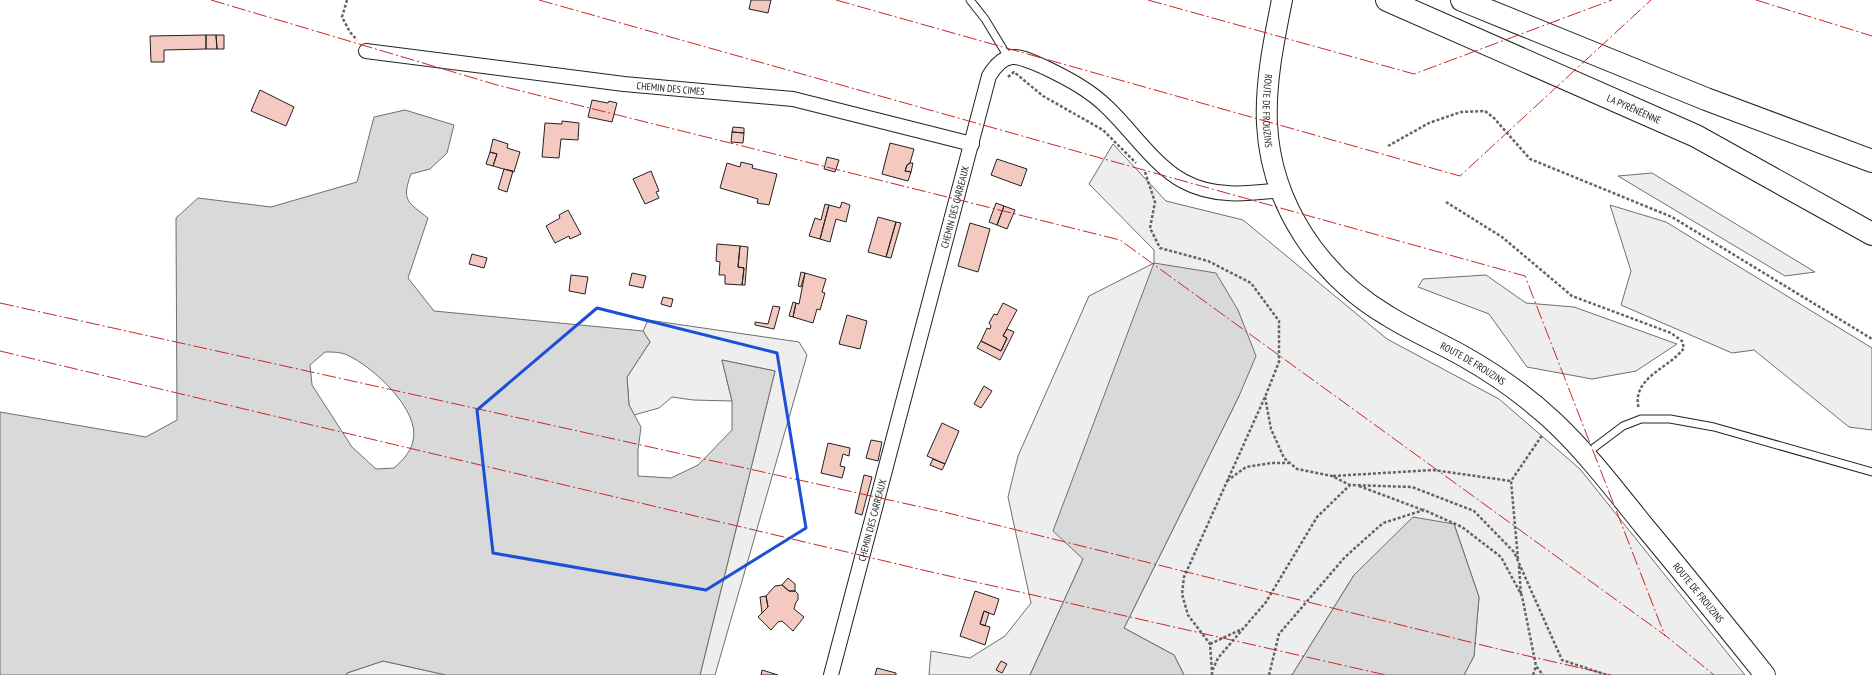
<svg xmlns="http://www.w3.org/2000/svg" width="1872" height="675" viewBox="0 0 1872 675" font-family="'PT Sans Narrow',sans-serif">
<rect width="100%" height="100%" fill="#fff"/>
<path fill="#eee" stroke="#6f6f6f" d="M 1113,144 L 1166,201 L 1243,220 L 1387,339 L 1499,399 L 1580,469 L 1745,675 L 1464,675 L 1474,656 L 1479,597 L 1454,524 L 1354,575 L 1292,675 L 1184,675 L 1174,655 L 1124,628 L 1239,396 L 1083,559 L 1030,675 L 929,675 L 931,651 L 970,658 L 1005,636 L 1031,603 L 1008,497 L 1018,456 L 1089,296 L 1154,263 L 1154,250 L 1089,184 Z
M 1652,173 L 1815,272 L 1785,276 L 1618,176 Z
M 1610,205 L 1666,222 L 1872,348 L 1872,430 L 1849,427 L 1754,350 L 1732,353 L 1621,305 L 1631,271 Z
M 1486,275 L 1526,303 L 1574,307 L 1677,344 L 1636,371 L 1592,379 L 1527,367 L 1489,314 L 1418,287 L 1423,279 Z
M 648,320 L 799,342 L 807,355 L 715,675 L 700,675 L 775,371 L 722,360 L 732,401 L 693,400 L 672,397 L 659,408 L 634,415 L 629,405 L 627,377 L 650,342 L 643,331 Z
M 383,661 L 446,675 L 346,675 L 347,673 Z"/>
<path fill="#d9d9d9" stroke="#6f6f6f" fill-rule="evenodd" d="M 405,110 L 454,125 L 447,153 L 430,169 L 411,174 C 401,201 408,202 428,218 L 408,278 L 434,311 L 643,331 L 650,342 L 627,377 L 629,405 L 641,427 L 638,450 L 638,476 L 671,478 L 698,465 L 732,430 L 732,401 L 722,360 L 775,371 L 700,675 L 446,675 L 383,661 L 347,673 L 346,675 L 0,675 L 0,412 L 146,437 L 177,420 L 176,218 L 198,198 L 271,207 L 357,182 L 374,117 ZM 325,352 C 332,352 341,352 347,355 C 372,366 421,410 413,441 C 411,452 402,461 394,468 L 376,469 L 352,447 L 312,385 L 310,365 Z
M 1154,263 L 1216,273 L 1238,310 L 1256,356 L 1239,396 L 1124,628 L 1174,655 L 1184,675 L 1030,675 L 1083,559 L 1053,531 Z
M 1413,517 L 1454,524 L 1479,597 L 1474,656 L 1464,675 L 1292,675 L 1354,575 Z"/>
<path fill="#f3c9c0" stroke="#222" d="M 751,0 L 771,0 L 768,13 L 749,9 Z
M 206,35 L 216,35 L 217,49 L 206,49 Z
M 206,35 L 206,49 L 164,50 L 164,62 L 151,62 L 150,36 Z
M 216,35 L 224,35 L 224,49 L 217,49 Z
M 260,90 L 294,107 L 286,126 L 251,111 Z
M 592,100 L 608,103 L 609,101 L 617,103 L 612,122 L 588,117 Z
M 562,121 L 579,123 L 578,140 L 561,139 L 559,158 L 542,157 L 545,123 L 562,124 Z
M 733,127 L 744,128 L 744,133 L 732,132 Z
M 732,132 L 744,133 L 743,143 L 731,142 Z
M 493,139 L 508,144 L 507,148 L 520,152 L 514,172 L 493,166 L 497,154 L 490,152 Z
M 890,143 L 914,149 L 910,163 L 907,165 L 905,171 L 911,172 L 908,181 L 882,174 Z
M 490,152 L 497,154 L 493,166 L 486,164 Z
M 827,157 L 839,160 L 835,172 L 824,169 Z
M 997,159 L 1027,169 L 1021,186 L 991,175 Z
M 741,162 L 753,165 L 752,168 L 777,174 L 769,205 L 757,203 L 758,199 L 720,188 L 727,163 L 740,167 Z
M 910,163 L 913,163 L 911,172 L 905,171 L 907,165 Z
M 504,169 L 513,171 L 507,192 L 498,189 Z
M 651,171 L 659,191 L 656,192 L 659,198 L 645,204 L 633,179 Z
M 842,202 L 850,205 L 846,222 L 836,219 L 830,242 L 820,239 L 829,205 L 840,208 Z
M 996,203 L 1004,206 L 997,225 L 989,222 Z
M 825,204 L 829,205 L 820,239 L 809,236 L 815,218 L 821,220 Z
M 1004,206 L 1015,210 L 1007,229 L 997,225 Z
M 568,210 L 581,234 L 570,239 L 569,236 L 555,243 L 546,226 L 560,218 L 559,215 Z
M 878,217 L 896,222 L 886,257 L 868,252 Z
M 896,222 L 901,223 L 891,258 L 886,257 Z
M 970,223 L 990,229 L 978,272 L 958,266 Z
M 717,244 L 740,246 L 738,267 L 744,268 L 742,285 L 725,284 L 725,275 L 719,275 L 720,262 L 716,261 Z
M 740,246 L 748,247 L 745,285 L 742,285 L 744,268 L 738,267 Z
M 472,254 L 487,258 L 484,268 L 469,264 Z
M 801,272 L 805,273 L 801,287 L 798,286 Z
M 632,273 L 646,276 L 643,288 L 629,285 Z
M 805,273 L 826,279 L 822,292 L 825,293 L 820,310 L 817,309 L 813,323 L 793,317 L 796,303 L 799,304 Z
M 571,275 L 588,277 L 585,294 L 569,291 Z
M 663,297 L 673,299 L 671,307 L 661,304 Z
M 793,302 L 796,303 L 793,317 L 789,316 Z
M 1003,303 L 1017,310 L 1003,336 L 1007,338 L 1001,351 L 981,341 L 987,328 L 990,329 L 991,326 L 989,323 L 994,314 L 997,315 Z
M 773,306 L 780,307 L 774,329 L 755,325 L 755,322 L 768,324 Z
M 847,315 L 867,321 L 860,349 L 839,344 Z
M 1007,329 L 1014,332 L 1000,360 L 977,348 L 981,341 L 1001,351 L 1007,338 L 1003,336 Z
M 984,386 L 992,391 L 981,408 L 974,404 Z
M 942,423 L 959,431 L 945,464 L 927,456 Z
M 871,440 L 882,442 L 878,461 L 866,458 Z
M 828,443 L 850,448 L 849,456 L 843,454 L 840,466 L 845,467 L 842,478 L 821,473 Z
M 933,459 L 945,464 L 942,470 L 930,465 Z
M 864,475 L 872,477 L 862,515 L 855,513 Z
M 788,578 L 795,584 L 795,591 L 789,591 L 782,585 Z
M 782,585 L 789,591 L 795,591 L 798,594 L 798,600 L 796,602 L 794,609 L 804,617 L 793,631 L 782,621 L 778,622 L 771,630 L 758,617 L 768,607 L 766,596 L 775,586 Z
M 975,591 L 999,599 L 994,615 L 984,611 L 980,624 L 990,627 L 985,645 L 960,636 Z
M 766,596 L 768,607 L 762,613 L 760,597 Z
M 984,611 L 989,613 L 985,626 L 980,624 Z
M 1001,661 L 1007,664 L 1002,673 L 996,670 Z
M 877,668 L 896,673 L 896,675 L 875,675 Z
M 762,670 L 778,675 L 761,675 Z"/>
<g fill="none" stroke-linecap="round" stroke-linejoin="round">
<defs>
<path id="lane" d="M 970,0 L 985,19 L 1008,57
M 1587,453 L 1623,426 L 1641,419 L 1670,419 L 1714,427 L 1872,472"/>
<g id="street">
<path id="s1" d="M 366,51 L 624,84 L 793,99 L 972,144"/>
<path id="s2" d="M 831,675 L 989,76 C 1006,48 1019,56 1044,67 C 1067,78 1090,90 1108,108 C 1133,132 1153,164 1183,181 C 1214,198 1247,194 1281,190"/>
</g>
<g id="secondary">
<path id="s3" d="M 1282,0 C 1274,40 1265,83 1267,124 C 1271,205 1320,276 1388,316 C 1412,331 1438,342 1463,356 C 1495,374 1527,397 1553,421 C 1587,453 1615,490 1644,526 C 1685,575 1725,625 1765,675"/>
</g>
<g id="highway">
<path id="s4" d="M 1387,0 L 1696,136 L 1872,234"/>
<path d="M 1462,0 L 1706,99 L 1872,161"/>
</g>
</defs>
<use href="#lane" stroke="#222" stroke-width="9"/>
<use href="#street" stroke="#222" stroke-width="16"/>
<use href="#secondary" stroke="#222" stroke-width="22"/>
<use href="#highway" stroke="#222" stroke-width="24"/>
<path stroke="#646464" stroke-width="2.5" stroke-dasharray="3 2" stroke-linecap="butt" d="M 347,0 L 342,17 L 350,32 L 357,40
M 1008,77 L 1014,72 L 1043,96 L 1103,130 L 1136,163
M 1388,146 L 1429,123 L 1461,112 L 1485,111 L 1494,118 L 1530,159 L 1672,217 L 1872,339
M 1145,172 L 1155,202 L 1150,228 L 1160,248 L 1208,261 L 1251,283 L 1279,321 L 1279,362 L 1265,397 L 1184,577 L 1182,594 L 1188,615 L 1210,644 L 1212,671
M 1446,202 L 1502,237 L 1572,296 L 1671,333 L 1682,341 L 1684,348 C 1670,368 1630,378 1639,409
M 1265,397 L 1271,429 L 1284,458 L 1297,469 L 1332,476 L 1350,485 L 1412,487 L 1474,511 L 1514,552 L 1562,660 L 1607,675
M 1333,476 L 1433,470 L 1511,481
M 1227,481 L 1246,467 L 1271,463 L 1289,463
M 1359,486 L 1423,510
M 1518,559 L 1511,481 L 1543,434
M 1519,566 L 1521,595
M 1210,644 L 1242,629
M 1212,675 L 1212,671 L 1218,658 L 1266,602 L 1317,517 L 1350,485
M 1269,675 L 1279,634 L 1345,557 L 1383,523 L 1424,510 L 1462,527 L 1501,557 L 1522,596 L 1536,666 L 1543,675
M 1533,675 L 1536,666"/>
<use href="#lane" stroke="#fff" stroke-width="7"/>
<use href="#street" stroke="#fff" stroke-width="14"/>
<use href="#secondary" stroke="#fff" stroke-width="20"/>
<use href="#highway" stroke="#fff" stroke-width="22"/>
<path stroke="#c62828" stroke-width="1" stroke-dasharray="14 3 2 3" stroke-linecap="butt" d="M 211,0 L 497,85 L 1120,240 L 1666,636 L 1714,675
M 539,0 L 1079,152 L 1525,276 L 1665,636
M 836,0 L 1460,176 L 1651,0
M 1148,0 L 1414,74 L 1612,0
M 1756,0 L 1872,36
M 0,303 L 948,513 L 1502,650 L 1611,675
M 0,351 L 927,571 L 1386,675"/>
</g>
<path fill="none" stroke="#1d4ed8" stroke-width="3" stroke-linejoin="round" d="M 597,308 L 777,353 L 806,528 L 706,590 L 493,553 L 477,410 Z"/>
<g text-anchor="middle" stroke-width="3" stroke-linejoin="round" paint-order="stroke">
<g font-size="10" fill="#222" stroke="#fff">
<text dy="4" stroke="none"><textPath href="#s1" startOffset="307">CHEMIN DES CIMES</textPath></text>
<text dy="4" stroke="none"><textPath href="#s4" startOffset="270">LA PYRÉNÉENNE</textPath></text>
<text dy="4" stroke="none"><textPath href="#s3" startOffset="112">ROUTE DE FROUZINS</textPath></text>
<text dy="4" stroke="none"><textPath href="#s2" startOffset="484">CHEMIN DES CARREAUX</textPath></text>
<text dy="4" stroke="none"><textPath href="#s3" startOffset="459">ROUTE DE FROUZINS</textPath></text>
<text dy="4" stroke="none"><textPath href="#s2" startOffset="160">CHEMIN DES CARREAUX</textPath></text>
<text dy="4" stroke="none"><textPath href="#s3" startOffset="783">ROUTE DE FROUZINS</textPath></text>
</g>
</g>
</svg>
